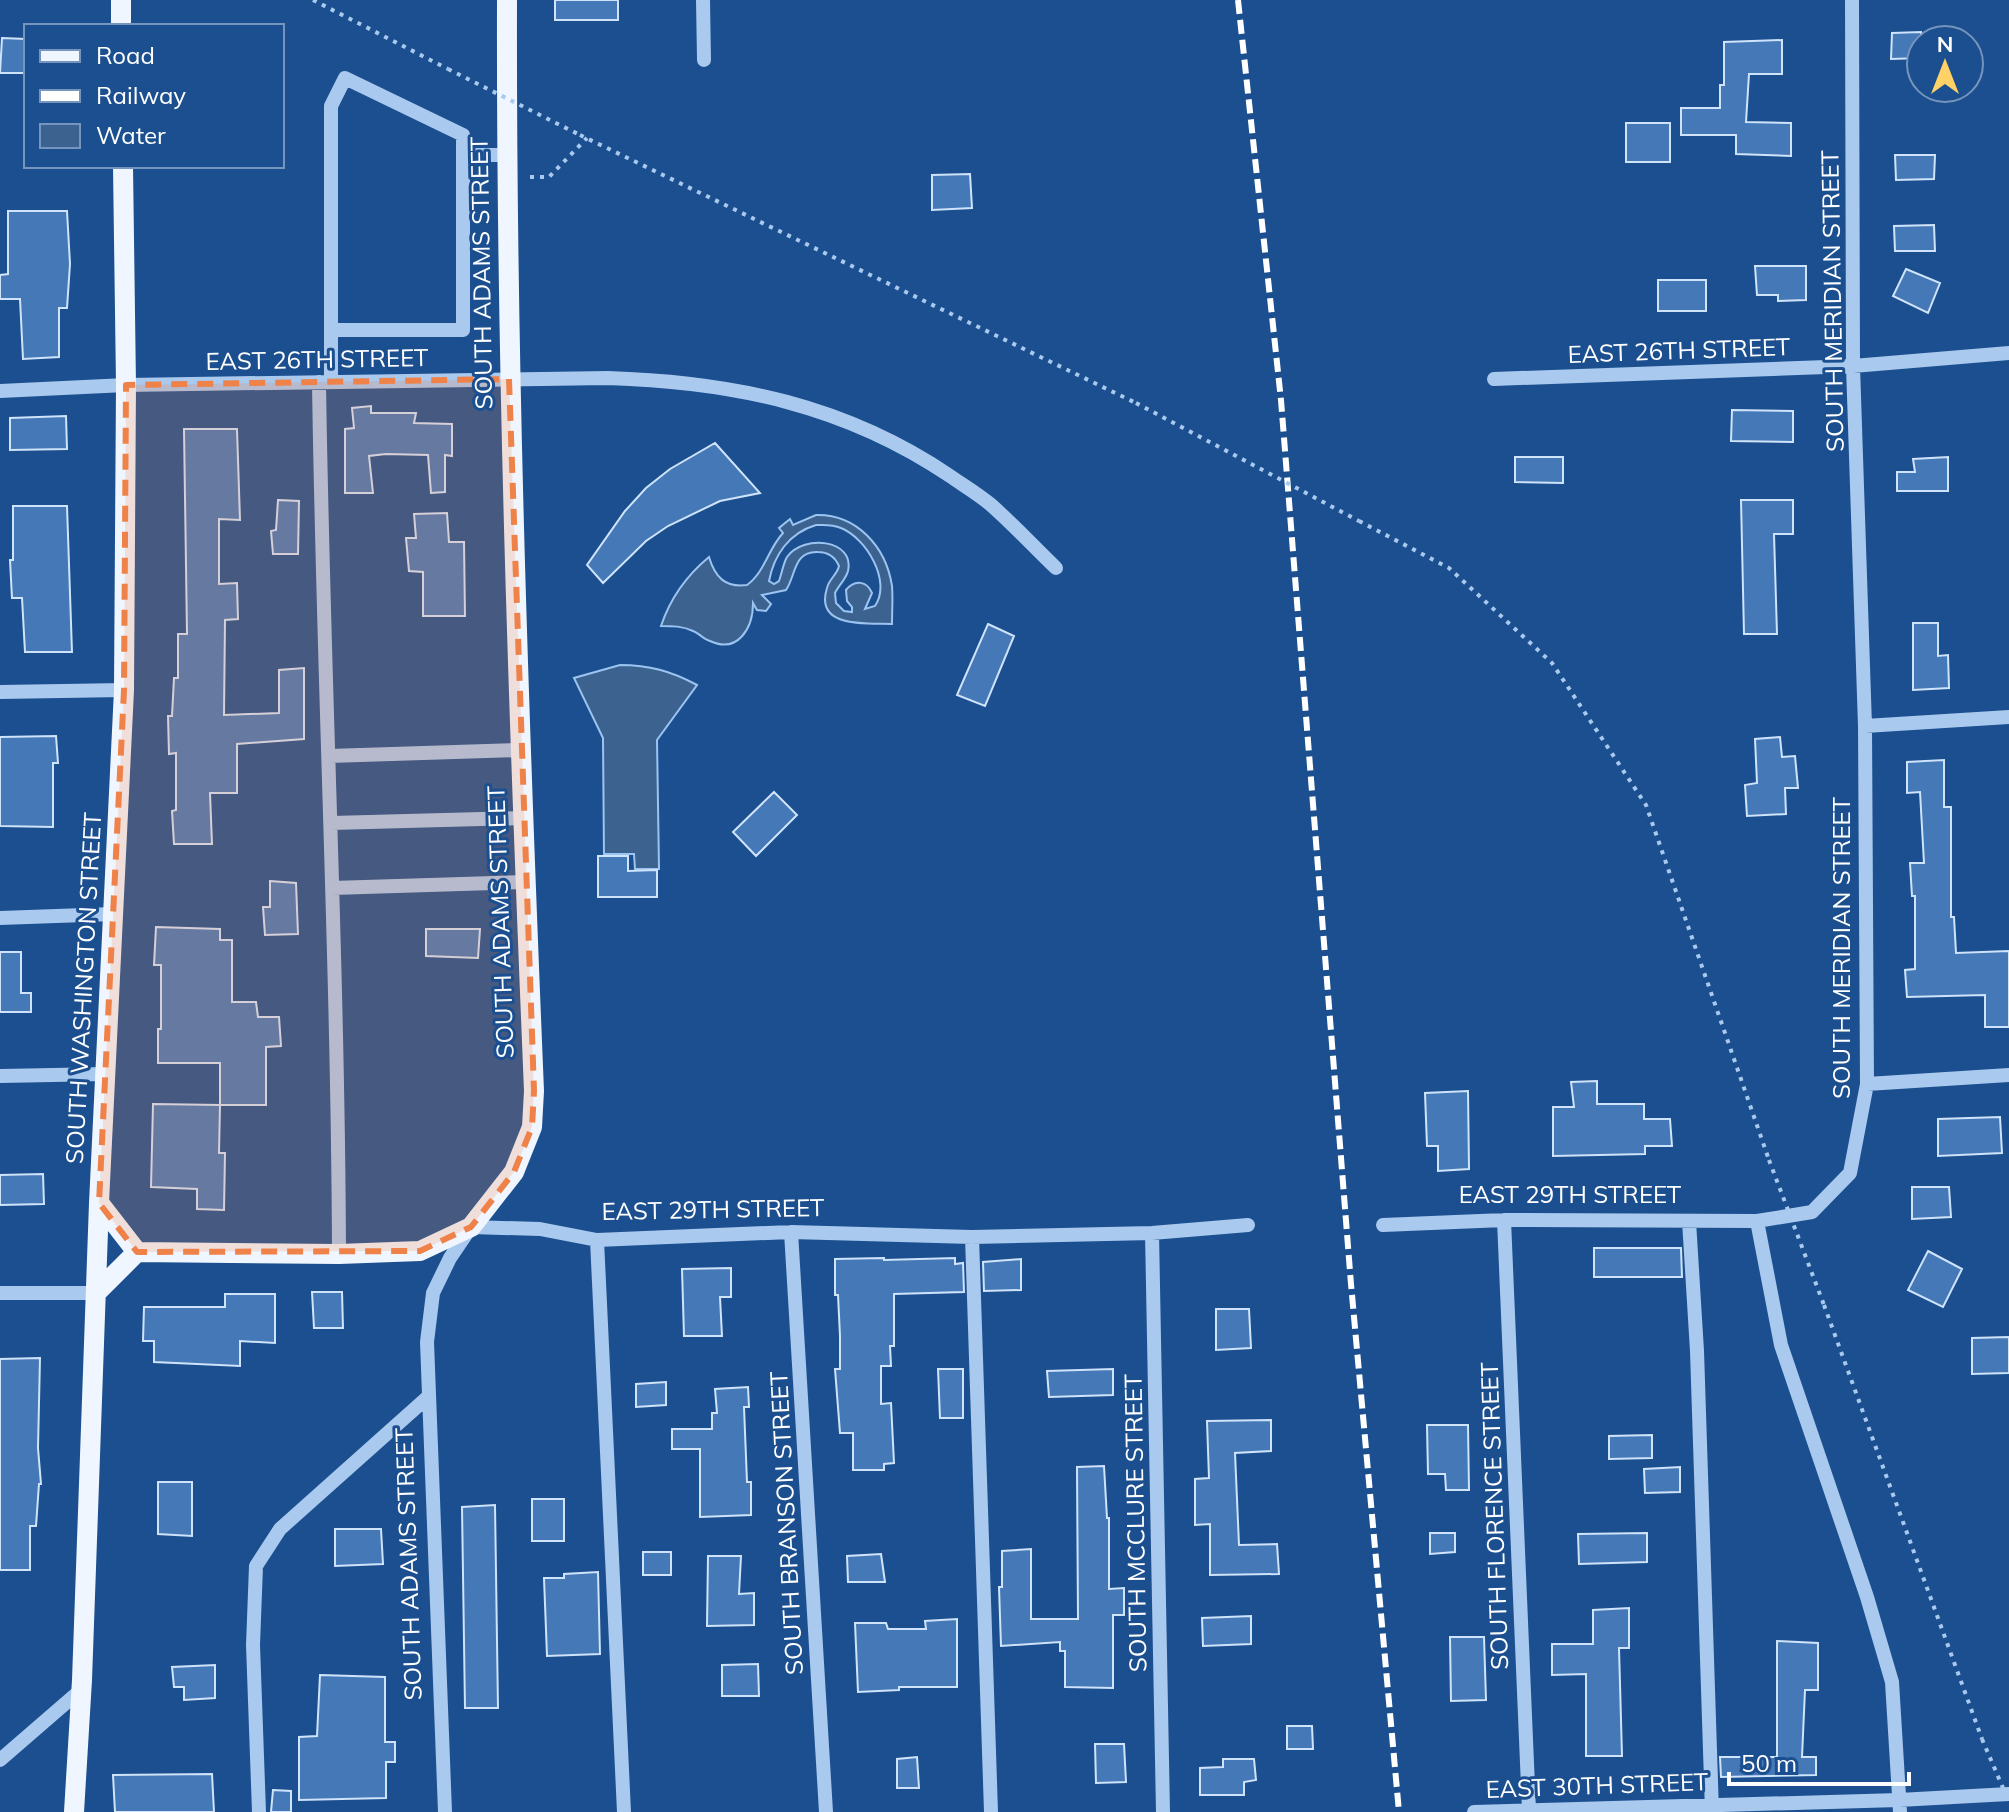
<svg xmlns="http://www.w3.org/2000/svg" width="2009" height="1812" viewBox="0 0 2009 1812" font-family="Mulish,sans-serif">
<rect width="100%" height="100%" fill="#1b4f8f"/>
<path fill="#3c6290" stroke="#9cc4f0" stroke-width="2" fill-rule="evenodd" d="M 816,515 C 857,514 886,547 892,586 C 893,598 892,611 892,624 C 868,623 814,629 827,588 C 829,579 837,575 839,566 C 835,557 828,552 818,552 C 793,551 796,576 786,590 L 762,595 L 771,604 L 766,611 L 757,610 L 753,603 C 753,628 738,654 710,641 C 703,639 699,633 693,631 C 683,626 672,626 661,626 C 670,599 686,576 709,557 C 715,577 725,588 747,585 C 765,572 768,549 783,533 L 779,528 L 790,519 L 793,525 ZM 816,525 C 824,525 832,524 841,528 C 866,538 892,581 875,606 L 865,609 L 872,593 C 867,581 855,579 846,590 L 847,601 L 852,607 L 852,612 L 844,611 L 836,603 L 835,593 C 839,585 846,579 848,571 C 855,539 803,534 787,557 C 783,564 782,573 779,581 L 774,584 L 769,581 C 774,555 789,533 816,525 Z
M 620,665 C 649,665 671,671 697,685 L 657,740 L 659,869 L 635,869 L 634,854 L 604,854 L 603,738 L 574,678 Z"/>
<path fill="#4478b7" stroke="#cfe3fa" stroke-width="2" d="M 555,0 L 618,0 L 618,20 L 555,20 Z
M 1921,32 L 1921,58 L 1891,59 L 1892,33 Z
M 2,38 L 26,39 L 26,73 L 0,73 Z
M 1782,40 L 1782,74 L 1749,74 L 1746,122 L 1791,123 L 1791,156 L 1736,154 L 1736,135 L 1681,135 L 1681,108 L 1720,108 L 1720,85 L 1724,85 L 1724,42 Z
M 1626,123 L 1670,123 L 1670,162 L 1626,162 Z
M 1895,155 L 1935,155 L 1934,179 L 1896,180 Z
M 970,174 L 972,208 L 932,210 L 932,175 Z
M 8,211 L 67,211 L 70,264 L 67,308 L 59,308 L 59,357 L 23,359 L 20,299 L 0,299 L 0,275 L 8,274 Z
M 1934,225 L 1935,251 L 1895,251 L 1894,226 Z
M 1755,266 L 1806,266 L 1806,300 L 1778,301 L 1778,295 L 1757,295 Z
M 1906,269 L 1940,283 L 1928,313 L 1893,296 Z
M 1658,280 L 1706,280 L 1706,311 L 1658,311 Z
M 371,406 L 371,413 L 416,413 L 414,423 L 452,424 L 452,456 L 445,455 L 445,492 L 431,493 L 428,455 L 386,454 L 369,456 L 373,493 L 345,493 L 345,429 L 354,428 L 352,408 Z
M 1732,410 L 1793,411 L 1793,442 L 1731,441 Z
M 66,416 L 67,449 L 10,450 L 10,418 Z
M 184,429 L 237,429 L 240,520 L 219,519 L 219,584 L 237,583 L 238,619 L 225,620 L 224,715 L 279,713 L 279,670 L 304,668 L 304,739 L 237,744 L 237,793 L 210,793 L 212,844 L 174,844 L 172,811 L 176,810 L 176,753 L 169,754 L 168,716 L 172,716 L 174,678 L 178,678 L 178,634 L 187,634 Z
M 715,443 L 760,493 L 720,501 L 668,526 L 646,541 L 603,583 L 587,565 L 625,511 L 646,488 L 670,469 Z
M 1515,457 L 1563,457 L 1563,483 L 1515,482 Z
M 1948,457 L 1948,491 L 1897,491 L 1897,472 L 1915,472 L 1913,459 Z
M 278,500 L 299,501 L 298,554 L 273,554 L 271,531 L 276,530 Z
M 1741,500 L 1793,500 L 1793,534 L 1774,534 L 1777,634 L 1744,634 Z
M 13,506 L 67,506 L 72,652 L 25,652 L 22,598 L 12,598 L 10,560 L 13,560 Z
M 447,513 L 449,542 L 464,542 L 465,616 L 423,616 L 423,572 L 409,571 L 406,538 L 416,538 L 414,514 Z
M 1913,623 L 1938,623 L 1938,656 L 1948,655 L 1949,688 L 1913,690 Z
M 988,624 L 1014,636 L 985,706 L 957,695 Z
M 56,736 L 58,763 L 53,763 L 53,827 L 0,826 L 0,737 Z
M 1780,737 L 1782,757 L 1795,756 L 1798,788 L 1785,788 L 1786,814 L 1747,816 L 1745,785 L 1757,783 L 1755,739 Z
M 1944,760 L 1944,807 L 1951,807 L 1951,917 L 1954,917 L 1956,953 L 2009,951 L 2009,1027 L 1985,1027 L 1985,995 L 1907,997 L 1905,970 L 1915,969 L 1915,896 L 1912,896 L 1910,863 L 1924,863 L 1920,792 L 1907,793 L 1907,762 Z
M 774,792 L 797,815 L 756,856 L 733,832 Z
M 598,856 L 628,856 L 628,871 L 657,870 L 657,897 L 598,897 Z
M 270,881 L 296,883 L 298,934 L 265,935 L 263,907 L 270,907 Z
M 156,927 L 220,929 L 220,940 L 232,940 L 232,1002 L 256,1002 L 258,1017 L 279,1017 L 281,1046 L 266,1047 L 266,1105 L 220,1105 L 220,1063 L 158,1063 L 158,1029 L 161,1029 L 161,965 L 154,965 Z
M 426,929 L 480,929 L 478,958 L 426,956 Z
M 0,952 L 21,952 L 21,993 L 31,993 L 31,1012 L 0,1012 Z
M 1597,1081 L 1597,1104 L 1644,1104 L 1644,1119 L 1670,1119 L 1672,1146 L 1645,1146 L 1645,1154 L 1553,1156 L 1553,1107 L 1574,1107 L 1571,1082 Z
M 1468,1091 L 1469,1169 L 1438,1171 L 1438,1146 L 1427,1146 L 1425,1093 Z
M 153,1104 L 220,1105 L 219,1153 L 225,1153 L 224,1210 L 197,1209 L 197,1189 L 151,1187 Z
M 2000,1117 L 2002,1153 L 1938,1156 L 1938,1119 Z
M 43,1174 L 44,1204 L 0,1205 L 0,1175 Z
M 1912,1187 L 1949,1187 L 1951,1217 L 1912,1219 Z
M 1594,1248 L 1681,1248 L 1682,1277 L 1594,1277 Z
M 1928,1251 L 1962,1269 L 1943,1307 L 1908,1290 Z
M 884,1258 L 884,1260 L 955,1258 L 955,1264 L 963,1263 L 964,1292 L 894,1294 L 894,1346 L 890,1346 L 891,1366 L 881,1366 L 881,1404 L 891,1403 L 894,1463 L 884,1464 L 884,1470 L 853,1470 L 853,1433 L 840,1433 L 835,1369 L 840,1369 L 840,1336 L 838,1295 L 835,1295 L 835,1259 Z
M 1021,1259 L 1021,1290 L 984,1291 L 983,1262 Z
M 731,1268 L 731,1297 L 720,1297 L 722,1336 L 684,1336 L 682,1269 Z
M 312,1292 L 342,1292 L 343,1328 L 314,1328 Z
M 225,1294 L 275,1294 L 275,1343 L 240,1341 L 240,1366 L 154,1362 L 154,1341 L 143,1341 L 144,1307 L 225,1307 Z
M 1216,1309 L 1249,1309 L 1251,1348 L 1216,1350 Z
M 2009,1337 L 2009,1373 L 1972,1374 L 1972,1338 Z
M 40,1358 L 38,1448 L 41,1484 L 39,1484 L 36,1526 L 30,1526 L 30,1570 L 0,1570 L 0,1359 Z
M 938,1369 L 963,1369 L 963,1418 L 940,1418 Z
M 1113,1369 L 1113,1395 L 1049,1397 L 1047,1371 Z
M 666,1382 L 666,1405 L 636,1407 L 636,1384 Z
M 748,1387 L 749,1407 L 744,1407 L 747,1482 L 751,1482 L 751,1515 L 700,1517 L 700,1449 L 672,1449 L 672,1429 L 712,1429 L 712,1413 L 717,1413 L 715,1389 Z
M 1271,1420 L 1271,1451 L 1235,1453 L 1239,1545 L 1277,1544 L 1279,1574 L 1210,1575 L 1210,1524 L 1195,1525 L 1195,1479 L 1209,1478 L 1207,1421 Z
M 1427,1425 L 1468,1425 L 1469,1490 L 1446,1490 L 1445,1474 L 1428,1474 Z
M 1652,1435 L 1652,1458 L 1609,1459 L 1609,1436 Z
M 1104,1466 L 1107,1518 L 1109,1518 L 1109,1589 L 1124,1588 L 1124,1615 L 1113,1615 L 1113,1688 L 1065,1687 L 1065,1651 L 1060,1651 L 1060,1642 L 1001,1646 L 999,1587 L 1002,1587 L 1002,1551 L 1031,1549 L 1031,1619 L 1078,1619 L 1077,1467 Z
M 1680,1467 L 1680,1492 L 1645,1493 L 1644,1469 Z
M 158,1482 L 192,1482 L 192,1536 L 158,1534 Z
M 532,1499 L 564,1499 L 564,1541 L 532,1541 Z
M 495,1505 L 498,1708 L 465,1708 L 462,1507 Z
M 335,1529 L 381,1529 L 383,1564 L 335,1566 Z
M 1430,1533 L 1455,1533 L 1455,1552 L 1430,1554 Z
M 1647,1533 L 1647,1562 L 1579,1564 L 1578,1534 Z
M 643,1552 L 671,1552 L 671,1575 L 643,1575 Z
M 881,1554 L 885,1582 L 848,1582 L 847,1556 Z
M 708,1556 L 741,1556 L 739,1594 L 754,1593 L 754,1625 L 707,1626 Z
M 598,1572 L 600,1654 L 547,1656 L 544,1578 L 564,1578 L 564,1574 Z
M 1629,1608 L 1629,1648 L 1619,1648 L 1622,1756 L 1586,1756 L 1586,1674 L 1552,1675 L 1552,1644 L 1593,1644 L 1593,1610 Z
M 1251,1616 L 1251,1644 L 1203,1646 L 1202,1618 Z
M 957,1619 L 957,1687 L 899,1687 L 899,1690 L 858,1692 L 855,1623 L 886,1623 L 888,1629 L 926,1629 L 925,1621 Z
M 1450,1637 L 1484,1637 L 1486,1700 L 1451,1701 Z
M 1777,1641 L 1818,1643 L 1818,1690 L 1805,1690 L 1802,1757 L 1816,1757 L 1816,1775 L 1721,1777 L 1720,1757 L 1777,1757 Z
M 758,1664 L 759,1696 L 722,1696 L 722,1665 Z
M 215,1665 L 215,1698 L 184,1700 L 184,1687 L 174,1687 L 172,1667 Z
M 320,1675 L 385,1677 L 385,1742 L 395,1742 L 395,1762 L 386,1762 L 386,1798 L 299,1800 L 299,1737 L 317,1736 Z
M 1287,1726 L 1312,1726 L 1313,1749 L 1287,1749 Z
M 1095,1744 L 1124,1744 L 1126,1782 L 1096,1783 Z
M 917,1757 L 919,1788 L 897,1788 L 897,1759 Z
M 1223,1759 L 1254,1759 L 1256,1780 L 1244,1782 L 1244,1795 L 1200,1795 L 1200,1768 L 1223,1767 Z
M 212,1774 L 214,1812 L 115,1812 L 113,1775 Z
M 273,1790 L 291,1791 L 291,1812 L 271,1812 Z"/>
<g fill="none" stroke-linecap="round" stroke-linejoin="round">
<path stroke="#a9c9ee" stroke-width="4" stroke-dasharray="4 6" stroke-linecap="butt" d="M 313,0 L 448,69
M 580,135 L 1136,403
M 530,177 L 549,177 L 587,138
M 1359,521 L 1449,568 L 1552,663 L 1646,805 L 1769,1160
M 1824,1305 L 1982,1739"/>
<path stroke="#a9c9ee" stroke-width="14" d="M 703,0 L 704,60
M 463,155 L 506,155
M 331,330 L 463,330 L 463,135 L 345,78 L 331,106 L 331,382
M 1494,379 L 1853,366 L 2009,353
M 319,382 C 323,673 338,963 339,1254
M 0,391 L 126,385 L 608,378 C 733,382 845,405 950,476 C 963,485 978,494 990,504 C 1013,524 1034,547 1056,568
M 0,692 L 124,690
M 1865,726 L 2009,717
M 329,756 L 520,750
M 331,823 L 523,818
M 332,888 L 525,882
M 0,918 L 113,914
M 0,1076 L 106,1074
M 1867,1084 L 2009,1075
M 1504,1220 L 1529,1810
M 1689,1221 L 1697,1351 L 1712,1812
M 1757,1221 L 1781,1345 L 1867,1597 L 1892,1682 L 1900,1812
M 1383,1225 L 1504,1220 L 1757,1221 L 1812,1212 L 1850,1173 L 1867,1084 L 1865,726 L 1853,366 L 1852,0
M 791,1232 L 826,1812
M 1152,1233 L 1163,1812
M 972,1237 L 991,1812
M 597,1240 L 624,1812
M 0,1293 L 96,1293
M 0,1760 L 82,1689
M 259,1812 L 253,1645 L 256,1566 L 280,1529 L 429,1396
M 445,1812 L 427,1342 L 433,1293 L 450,1258 L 471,1227 L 540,1229 L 597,1240 L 791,1232 L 972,1237 L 1152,1233 L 1248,1225
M 1474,1812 L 1899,1800 L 2009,1794"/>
<path stroke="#f0f6ff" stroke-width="20" d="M 121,0 L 121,26
M 99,1203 L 137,1252
M 96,1293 L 137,1252 L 339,1254 L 420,1251 L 471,1227 L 514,1172 L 532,1127 L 534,1091 C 519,727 506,364 507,0
M 74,1812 L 82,1680 L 99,1203 L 124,690 L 126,385 L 123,166"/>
<path stroke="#fff" stroke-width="6" stroke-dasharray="14 6" stroke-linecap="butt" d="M 1238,0 L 1281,400 L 1351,1284 L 1399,1812"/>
<path stroke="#a9c9ee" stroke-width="4" stroke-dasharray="4 6" stroke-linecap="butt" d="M 448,69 L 580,135
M 1136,403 L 1359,521
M 1769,1160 L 1824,1305
M 1982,1739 L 2009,1802"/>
</g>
<path fill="#ee8249" fill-opacity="0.2" stroke="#ee8249" stroke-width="6" stroke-dasharray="16 10" stroke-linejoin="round" d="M 509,379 L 534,1091 L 532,1127 L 514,1172 L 471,1227 L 420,1251 L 137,1252 L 99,1203 L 124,690 L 126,385 Z"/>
<g text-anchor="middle" stroke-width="6" stroke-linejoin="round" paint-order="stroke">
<g font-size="24" fill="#fff" stroke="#1b4f8f">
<text transform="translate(482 273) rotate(-91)" y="8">SOUTH ADAMS STREET</text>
<text transform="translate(1833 301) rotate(-91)" y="8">SOUTH MERIDIAN STREET</text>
<text transform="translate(1679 351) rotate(-2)" y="8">EAST 26TH STREET</text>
<text transform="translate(317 360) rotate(-1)" y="8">EAST 26TH STREET</text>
<text transform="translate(501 922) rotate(-92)" y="8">SOUTH ADAMS STREET</text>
<text transform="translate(1842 948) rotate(-90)" y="8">SOUTH MERIDIAN STREET</text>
<text transform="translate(84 988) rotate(-87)" y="8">SOUTH WASHINGTON STREET</text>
<text x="1570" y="1203">EAST 29TH STREET</text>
<text transform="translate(713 1210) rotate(-1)" y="8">EAST 29TH STREET</text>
<text transform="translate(1495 1516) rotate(-92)" y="8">SOUTH FLORENCE STREET</text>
<text transform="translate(787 1523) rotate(-93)" y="8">SOUTH BRANSON STREET</text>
<text transform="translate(1136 1523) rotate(-91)" y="8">SOUTH MCCLURE STREET</text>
<text transform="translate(409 1564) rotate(-92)" y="8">SOUTH ADAMS STREET</text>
<text transform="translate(1597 1786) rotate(-2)" y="8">EAST 30TH STREET</text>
</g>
</g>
<rect x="24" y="24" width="260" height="144" fill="#1b4f8f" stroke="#7695bc" stroke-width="2"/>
<rect x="40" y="50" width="40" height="12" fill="#f0f6ff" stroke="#7695bc" stroke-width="2"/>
<text x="96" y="64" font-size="24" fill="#ffffff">Road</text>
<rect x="40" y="90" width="40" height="12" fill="#ffffff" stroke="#7695bc" stroke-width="2"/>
<text x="96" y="104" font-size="24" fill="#ffffff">Railway</text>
<rect x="40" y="124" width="40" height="24" fill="#3c6290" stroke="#7695bc" stroke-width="2"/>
<text x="96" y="144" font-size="24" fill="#ffffff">Water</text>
<g transform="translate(1945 64)"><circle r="38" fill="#1b4f8f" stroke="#7695bc" stroke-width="2"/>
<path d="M0-6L14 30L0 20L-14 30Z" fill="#ffd166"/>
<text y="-12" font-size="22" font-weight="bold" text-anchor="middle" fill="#ffffff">N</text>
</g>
<path d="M1729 1772v12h180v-12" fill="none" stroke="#ffffff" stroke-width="4"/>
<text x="1741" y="1772" font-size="24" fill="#ffffff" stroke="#1b4f8f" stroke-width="6" paint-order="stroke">50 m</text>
</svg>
